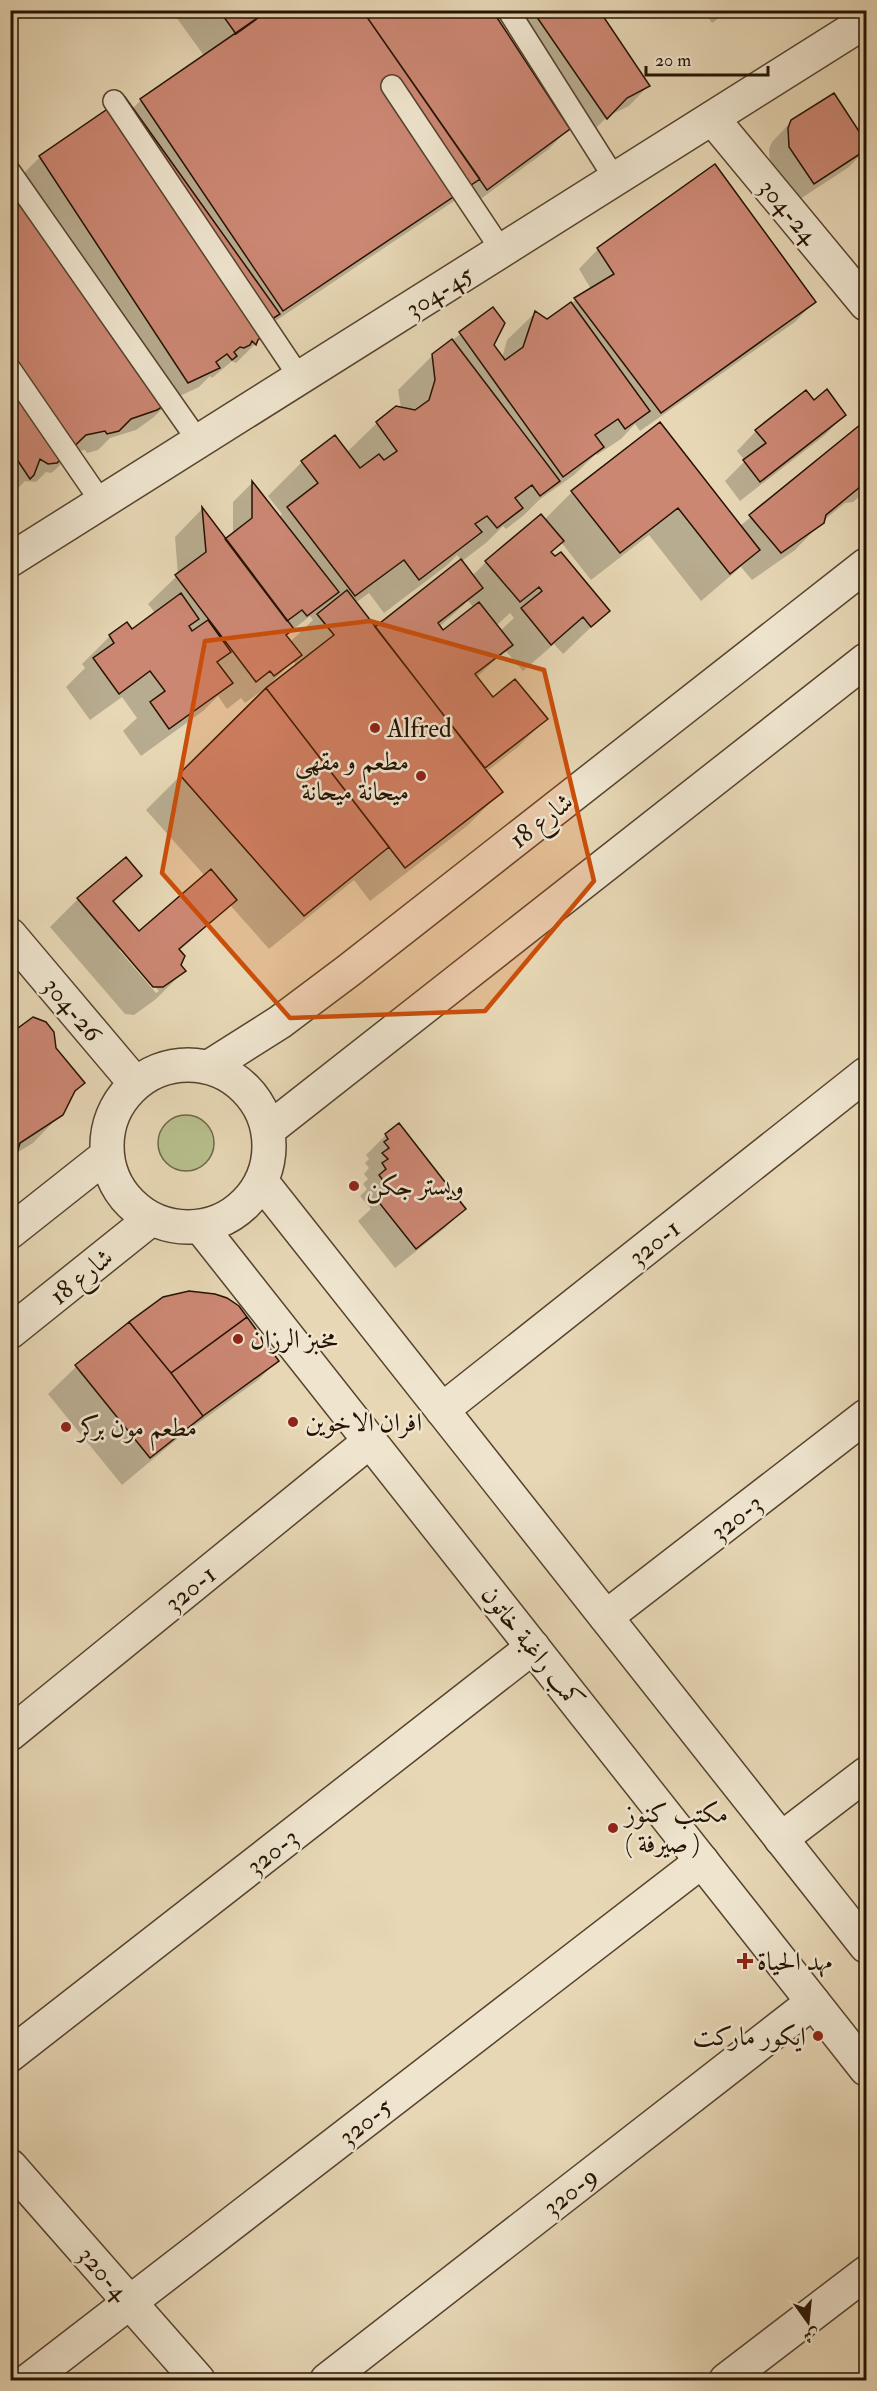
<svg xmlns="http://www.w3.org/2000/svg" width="877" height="2391" viewBox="0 0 877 2391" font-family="'IM FELL Double Pica',Amiri,serif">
<rect width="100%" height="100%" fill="#e7d7b5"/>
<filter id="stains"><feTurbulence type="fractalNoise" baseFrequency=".00333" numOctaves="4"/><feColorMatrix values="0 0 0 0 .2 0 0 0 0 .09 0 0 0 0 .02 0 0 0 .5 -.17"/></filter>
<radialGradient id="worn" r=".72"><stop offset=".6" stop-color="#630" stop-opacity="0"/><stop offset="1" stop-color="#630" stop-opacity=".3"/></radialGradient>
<path fill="#b7be8d" stroke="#6e6848" stroke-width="1.5" d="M158 1143a28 28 0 1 1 56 0a28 28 0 1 1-56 0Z"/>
<path fill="#0003" fill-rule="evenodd" d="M 171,10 L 490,10 L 568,129 L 549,149 L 467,209 L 460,197 L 268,326 L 255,344 L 236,363 L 232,361 L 212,378 L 210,376 L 199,387 L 171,400 L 154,417 L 136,430 L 110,438 L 98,450 L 87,453 L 85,450 L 73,452 L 55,470 L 51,473 L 46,472 L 36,482 L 25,481 L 10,496 L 10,156 L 23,174 L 40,157 L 124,99 L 132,109 L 141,100 L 205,57 Z
M 499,10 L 602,10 L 601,13 L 648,86 L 629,106 L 608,116 L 586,138 Z
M 703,10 L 730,10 L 712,23 Z
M 833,95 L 866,145 L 866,149 L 849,167 L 794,203 L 770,167 L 769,149 L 772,142 L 792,121 Z
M 598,249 L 814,302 L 795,322 L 640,431 L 635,424 L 621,439 L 597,455 L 596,454 L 574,475 L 539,500 L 524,515 L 506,529 L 503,526 L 487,542 L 461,562 L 472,576 L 486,562 L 544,520 L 572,492 L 660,424 L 740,526 L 866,422 L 866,491 L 853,502 L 845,503 L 823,521 L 795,550 L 752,580 L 741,567 L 701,601 L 649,535 L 591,580 L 561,542 L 550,553 L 608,611 L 563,654 L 554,644 L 523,671 L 505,650 L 476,678 L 492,699 L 546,719 L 518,747 L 486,772 L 501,792 L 467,826 L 370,901 L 354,880 L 269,949 L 230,905 L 179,951 L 179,965 L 184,971 L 156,999 L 134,1015 L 125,1014 L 50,927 L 78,899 L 140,876 L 113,903 L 139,933 L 205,876 L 146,810 L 267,689 L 266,688 L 245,703 L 241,698 L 227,709 L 218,696 L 203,711 L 141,756 L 123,731 L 137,718 L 122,697 L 90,720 L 66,687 L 85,668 L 82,664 L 110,636 L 126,624 L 132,631 L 156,614 L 148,604 L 178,575 L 175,537 L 202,509 L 225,541 L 233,535 L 233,502 L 252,483 L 279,517 L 282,514 L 268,496 L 302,462 L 346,453 L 377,423 L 401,408 L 398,390 L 433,355 L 493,309 L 492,345 L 502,358 L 507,340 L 535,313 L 547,321 L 591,289 L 579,269 ZM 457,555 L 462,561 L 375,629 L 355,603 L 369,593 L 384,613 L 446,566 ZM 468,601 L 474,608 L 443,632 L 439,627 ZM 510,613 L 514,618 L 500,631 L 496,626 ZM 310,616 L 313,620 L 290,642 L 285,636 ZM 293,661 L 297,666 L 273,685 L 271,683 ZM 121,948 L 159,991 L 156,993 L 119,950 Z
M 813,402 L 844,415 L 825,435 L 740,501 L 725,481 L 745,461 L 737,451 L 756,431 Z
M 55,1049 L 72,1094 L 61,1114 L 33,1143 L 15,1154 Z
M 386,1135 L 464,1209 L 445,1228 L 395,1268 L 358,1221 L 371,1209 L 360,1196 L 367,1189 L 363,1184 L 368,1179 L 364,1174 L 369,1168 L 365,1163 L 369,1159 L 366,1155 Z
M 129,1323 L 277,1361 L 258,1380 L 182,1435 L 122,1485 L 48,1394 L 76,1367 Z"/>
<path fill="#cc8773" stroke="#251202" stroke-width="1.5" d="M 219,10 L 269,10 L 236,34 Z
M 269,10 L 362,10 L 480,179 L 283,311 L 140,99 Z
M 362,10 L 492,10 L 570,129 L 487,190 Z
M 532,10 L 599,10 L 650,86 L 627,98 L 607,119 Z
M 834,93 L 866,142 L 866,150 L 814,184 L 789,147 L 788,128 L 791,120 Z
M 125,97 L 280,314 L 269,321 L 270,329 L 258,340 L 256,345 L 252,341 L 250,345 L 244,348 L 240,347 L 234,352 L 237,356 L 232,360 L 227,354 L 216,362 L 220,368 L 188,383 L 39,156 Z
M 10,153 L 176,397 L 157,410 L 131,419 L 119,431 L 107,434 L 105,431 L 86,435 L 57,463 L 48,464 L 40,459 L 34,475 L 30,479 L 10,449 Z
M 715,164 L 816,302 L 661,413 L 574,298 L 614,274 L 597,248 Z
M 571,302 L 650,411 L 625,429 L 618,419 L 595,435 L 604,447 L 563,477 L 459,332 L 493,307 L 505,323 L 494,345 L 505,360 L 523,347 L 535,311 L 547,319 Z
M 452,339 L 560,481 L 540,496 L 532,485 L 515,498 L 523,508 L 497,528 L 487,516 L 475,524 L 482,532 L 419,580 L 404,560 L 355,596 L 287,507 L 318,483 L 301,461 L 335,435 L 360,468 L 379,454 L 384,460 L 397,451 L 376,422 L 396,406 L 415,410 L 429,400 L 435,380 L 432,354 Z
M 827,389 L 846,415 L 760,482 L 743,460 L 766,443 L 755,430 L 806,390 L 814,400 Z
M 866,420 L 866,482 L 826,515 L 824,523 L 781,553 L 749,515 Z
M 660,422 L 760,550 L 730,574 L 678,508 L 620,553 L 571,491 Z
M 252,481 L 339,592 L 307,616 L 302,610 L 287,621 L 225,539 L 252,518 Z
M 202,507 L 294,629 L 286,635 L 302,655 L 274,676 L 270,671 L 256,682 L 175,575 L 206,552 Z
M 541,514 L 564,541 L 551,552 L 555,556 L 561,552 L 610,611 L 591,627 L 583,617 L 551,645 L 521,608 L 542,591 L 539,587 L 520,602 L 485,561 Z
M 461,559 L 483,588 L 438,623 L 443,630 L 479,602 L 513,645 L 475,674 L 493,697 L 515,679 L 548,719 L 485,768 L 375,627 Z
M 347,590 L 503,792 L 405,868 L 266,688 L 334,635 L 317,614 Z
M 181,593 L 199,619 L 189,626 L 192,631 L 208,620 L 231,652 L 217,662 L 233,683 L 169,729 L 150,702 L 165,691 L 150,671 L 119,694 L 93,658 L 114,643 L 109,635 L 127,622 L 132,629 Z
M 266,688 L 389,847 L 304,916 L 179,774 Z
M 126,857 L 142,876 L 113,901 L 139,931 L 211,869 L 237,900 L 179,949 L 185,956 L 181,965 L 186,971 L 163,987 L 153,987 L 77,898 Z
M 33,1017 L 46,1022 L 54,1032 L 56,1048 L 85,1083 L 75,1091 L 63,1115 L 20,1143 L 14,1163 L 10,1165 L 10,1034 Z
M 399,1123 L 466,1209 L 416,1249 L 377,1200 L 390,1190 L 379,1175 L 386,1169 L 382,1163 L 388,1159 L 382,1153 L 389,1148 L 384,1142 L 388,1139 L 385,1134 Z
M 189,1291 L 215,1294 L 227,1298 L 239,1306 L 247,1317 L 171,1373 L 129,1322 L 163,1297 Z
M 247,1317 L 279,1361 L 203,1416 L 171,1373 Z
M 129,1322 L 171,1373 L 203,1416 L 150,1458 L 75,1365 Z"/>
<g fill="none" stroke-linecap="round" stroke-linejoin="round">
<defs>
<path id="service" d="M 508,10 L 615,179
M 392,86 L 502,251
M 114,101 L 300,378
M 10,172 L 199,442
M 10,369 L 102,503"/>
<path id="minor" d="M 712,118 L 866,304
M 10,560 L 866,21
M 10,935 L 135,1083
M 442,1410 L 866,1074
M 606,1617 L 866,1416
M 10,1734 L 370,1441
M 781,1839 L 866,1774
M 10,2055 L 533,1647
M 10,2166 L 198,2380
M 29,2380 L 702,1861
M 327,2380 L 813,2002
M 726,2380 L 866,2273"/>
<path id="tertiary" d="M107 1146a81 81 0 1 1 162 0a81 81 0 1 1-162 0Z
M 209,1067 L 280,1022 L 348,971 L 866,565
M 268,1130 L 866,660
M 261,1181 L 866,1946
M 200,1226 L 866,2069
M 10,1232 L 106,1156
M 10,1332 L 151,1219"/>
</defs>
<use href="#service" stroke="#56432f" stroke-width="24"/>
<use href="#minor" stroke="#56432f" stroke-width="36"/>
<use href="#tertiary" stroke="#56432f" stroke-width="36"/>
<use href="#service" stroke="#efe5cf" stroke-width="21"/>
<use href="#minor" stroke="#efe5cf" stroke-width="33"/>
<use href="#tertiary" stroke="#efe5cf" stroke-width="33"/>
</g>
<path fill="#cb4e0a" fill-opacity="0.2" stroke="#cb4e0a" stroke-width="4.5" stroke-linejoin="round" d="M 370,621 L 544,670 L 594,881 L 485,1011 L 290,1018 L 162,873 L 205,641 Z"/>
<g fill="#8f2418" stroke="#efe5cf" stroke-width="2">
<circle cx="375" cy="728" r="6"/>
<circle cx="421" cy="776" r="6"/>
<circle cx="354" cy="1186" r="6"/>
<circle cx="238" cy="1339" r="6"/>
<circle cx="293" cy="1422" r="6"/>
<circle cx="66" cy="1427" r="6"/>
<circle cx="613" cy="1828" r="6"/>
<path d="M742 1952h6v6h6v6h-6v6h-6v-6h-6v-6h6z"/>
<circle cx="818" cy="2036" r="6"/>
</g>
<g text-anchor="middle" stroke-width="5" stroke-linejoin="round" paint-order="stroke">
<g font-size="26" fill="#251202" stroke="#efe5cf">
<text transform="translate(789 211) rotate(50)" y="9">304-24</text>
<text transform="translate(439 291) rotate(-32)" y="9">304-45</text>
<text transform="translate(541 820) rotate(-38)" y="9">شارع 18</text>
<text transform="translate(73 1009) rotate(50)" y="9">304-26</text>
<text transform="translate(654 1242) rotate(-38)" y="9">320-1</text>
<text transform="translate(81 1276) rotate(-39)" y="9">شارع 18</text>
<text transform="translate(736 1517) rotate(-38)" y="9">320-3</text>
<text transform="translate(190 1588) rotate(-39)" y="9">320-1</text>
<text transform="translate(533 1647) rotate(52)" y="9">كمب راغبة خاتون</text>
<text transform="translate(272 1851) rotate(-38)" y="9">320-3</text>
<text transform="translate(365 2121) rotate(-38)" y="9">320-5</text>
<text transform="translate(570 2191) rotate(-38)" y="9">320-9</text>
<text transform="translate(104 2273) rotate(49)" y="9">320-4</text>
</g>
<g font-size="26" fill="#251202" stroke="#efe5cf" text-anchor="start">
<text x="387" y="737">Alfred</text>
<text x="409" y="770" text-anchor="end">مطعم و مقهى<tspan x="409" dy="30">ميحانة ميحانة</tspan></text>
<text x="366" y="1195">ويستر جكن</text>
<text x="250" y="1348">مخبز الرزان</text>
<text x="305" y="1431">افران الاخوين</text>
<text x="78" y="1436">مطعم مون بركر</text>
<text x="625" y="1822">مكتب كنوز<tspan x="625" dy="30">( صيرفة )</tspan></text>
<text x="757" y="1970">مهد الحياة</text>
<text x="806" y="2045" text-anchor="end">ايكور ماركت</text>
</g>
</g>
<rect width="877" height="2391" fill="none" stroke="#e7d7b5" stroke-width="36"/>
<rect x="12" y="12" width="853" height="2367" fill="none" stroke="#251202" stroke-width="3"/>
<rect x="18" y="18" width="841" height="2355" fill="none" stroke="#251202" stroke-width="1.5"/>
<g transform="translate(808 2322) rotate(165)" stroke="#efe5cf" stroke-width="4.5" paint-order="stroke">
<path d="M0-4.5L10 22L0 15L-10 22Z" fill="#251202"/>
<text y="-9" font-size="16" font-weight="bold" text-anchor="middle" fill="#251202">ش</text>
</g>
<path d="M646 66v9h122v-9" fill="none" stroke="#251202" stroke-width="3"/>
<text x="655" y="66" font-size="18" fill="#251202" stroke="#efe5cf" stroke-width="4.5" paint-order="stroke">20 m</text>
<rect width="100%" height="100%" filter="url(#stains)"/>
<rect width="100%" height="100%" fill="url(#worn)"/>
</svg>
